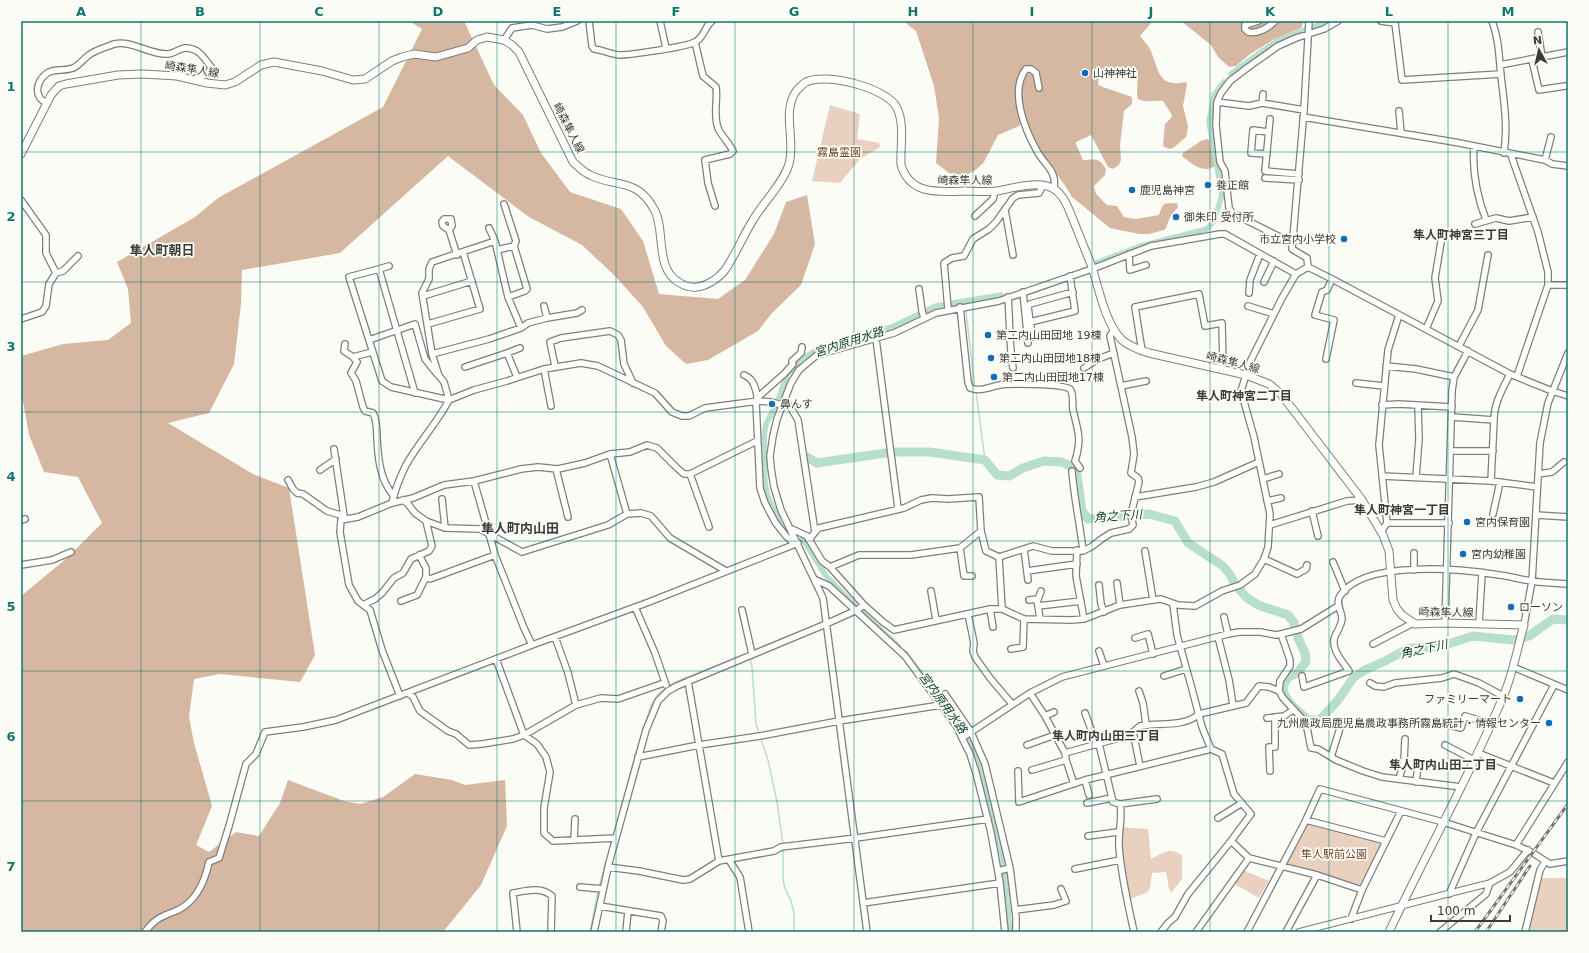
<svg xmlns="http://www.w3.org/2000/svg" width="1589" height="953" viewBox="0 0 1589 953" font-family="'DejaVu Sans','Noto Sans JP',sans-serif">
<rect width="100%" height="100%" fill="#fbfcf5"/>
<path fill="#e9d0bf" d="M 830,105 L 860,114 L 857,139 L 879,143 L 880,147 L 860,159 L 840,183 L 812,181 Z
M 1306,822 L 1383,842 L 1361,885 L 1285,865 Z
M 1121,827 L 1148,829 L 1151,859 C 1164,852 1169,847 1182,855 L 1182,879 L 1171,893 L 1169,889 L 1166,872 L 1152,873 L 1150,887 L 1148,892 L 1130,899 L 1120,848 Z
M 1243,870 L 1269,881 L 1259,898 L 1235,884 Z
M 1542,878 L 1568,878 L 1568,932 L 1526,932 Z"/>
<path fill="#d6b7a2" d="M 409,21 L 464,21 L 494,85 L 523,115 L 541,153 L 570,192 L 621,209 L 643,241 L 659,294 L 718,299 L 745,280 L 774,234 L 786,202 L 807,195 L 815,244 L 801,285 L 772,313 L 758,331 L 708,360 L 686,364 L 666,346 L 643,307 L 614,275 L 582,245 L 529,217 L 448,156 L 340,253 L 242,270 L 241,304 L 234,364 L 209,413 L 168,423 L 253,474 L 289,488 L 315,655 L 300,682 L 220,674 L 194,679 L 189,717 L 194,743 L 212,806 L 196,845 L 209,852 L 236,832 L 259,836 L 280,803 L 288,780 L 344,801 L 360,804 L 383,797 L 415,774 L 452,780 L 465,785 L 505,780 L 507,826 L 481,885 L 443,932 L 21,932 L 21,596 L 67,558 L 102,523 L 78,477 L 44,472 L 29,435 L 21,390 L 21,356 L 63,344 L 108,340 L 131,323 L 128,289 L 117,262 L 195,217 L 218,198 L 383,107 L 422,29 Z
M 903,21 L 1156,21 L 1152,22 L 1140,36 C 1144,41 1150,47 1152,54 C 1159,71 1159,88 1185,82 L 1187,84 L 1183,106 L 1188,126 L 1187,133 L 1186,137 L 1173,148 L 1169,149 L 1163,146 L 1165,124 L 1171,118 L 1172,115 L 1163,101 C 1154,100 1146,103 1138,99 L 1137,94 L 1138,72 L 1134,68 L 1100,75 L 1099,77 L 1098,84 L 1100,86 L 1132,97 L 1132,104 L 1124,111 L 1120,145 L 1121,160 L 1119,165 L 1113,169 L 1108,167 L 1091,135 L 1076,142 L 1076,144 L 1083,160 C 1096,160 1098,156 1106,169 L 1105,175 L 1094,186 L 1096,194 L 1107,205 L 1117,206 L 1124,217 L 1136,219 L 1159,215 C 1164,201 1162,204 1177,203 L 1178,207 L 1170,217 L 1166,228 L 1164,230 L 1149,234 L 1139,234 L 1110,228 L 1072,197 L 1064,184 L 1039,151 L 1033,138 L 1021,123 L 1019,126 L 998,135 L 984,162 L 977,169 L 965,176 L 949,173 L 936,163 L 939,118 L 934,86 L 916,31 Z
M 1181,21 L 1304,21 L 1301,28 L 1275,39 L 1250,54 L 1236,66 L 1229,67 L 1218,57 L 1211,45 Z
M 1207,139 L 1211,141 L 1215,166 C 1203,174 1192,164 1182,156 L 1183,153 L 1201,141 Z"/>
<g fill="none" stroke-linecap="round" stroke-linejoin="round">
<path stroke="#b8dece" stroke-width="1.5" d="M 965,301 L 965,302
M 966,312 L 975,388
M 976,392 L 985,460
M 753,650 L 817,625
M 750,658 L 752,667 L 756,724 L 768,760 L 777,802 L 783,844
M 613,837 L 637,749 L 651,705 L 659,693 L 670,685 L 680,680 L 750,652
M 783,848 L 783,880 L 785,888 L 791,901 L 794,913 L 794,932
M 599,887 L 612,841
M 590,932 L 598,891"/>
<path stroke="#b8dece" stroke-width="5.5" d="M 1231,74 L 1258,54 L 1279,40 L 1328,21
M 1096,263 L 1141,246 L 1207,229 L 1214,221 L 1222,195 L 1209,122 L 1214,95 L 1224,82
M 782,528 L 768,497 L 765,483 L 764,436 L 766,424 L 778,400 L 787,375 L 801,359 L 821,348 L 892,327 L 936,306 L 1001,295
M 802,538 L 826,576 L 854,605 L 898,646
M 905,653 L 959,722 L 964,734 L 972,745 L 979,760 L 1003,859 L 1010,932"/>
<path stroke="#b8dece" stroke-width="9" d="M 805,456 L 817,463 L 893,452 L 930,452 L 985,460 L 997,475 L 1009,476 L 1023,468 L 1044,461 L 1062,462 L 1072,467 L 1077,475 L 1082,511 L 1088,519 L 1149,514 L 1175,521 L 1188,543 L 1223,566 L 1231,576 L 1234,583 L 1246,597 L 1258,605 L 1288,615 L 1294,623 L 1298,638 L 1305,653 L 1306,662 L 1298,672 L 1287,678 C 1286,680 1284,684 1283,687 C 1283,700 1301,715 1311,721 L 1321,719 L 1338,700 L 1354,677 L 1365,670 L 1385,661 L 1404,651 L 1412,648 L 1433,647 L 1448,644 L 1473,636 L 1513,640 L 1529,636 L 1553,619 L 1568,620"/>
<defs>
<path id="minor" d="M 589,21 L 592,46 L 594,49 C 603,50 610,54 619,55 C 630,55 686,47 695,42 C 705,37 704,27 712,21
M 660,21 L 666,48
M 1258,21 L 1245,25 L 1245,29 L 1248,32 C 1259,34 1267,29 1275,21
M 1309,21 L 1304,110 L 1292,249 L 1307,258 L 1308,267 L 1332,279 L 1510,374 L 1552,391 L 1568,396
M 1381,21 L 1395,23 L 1402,80 L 1501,74
M 1492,21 C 1499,39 1499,57 1501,76 C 1504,102 1508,126 1504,153
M 1538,32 L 1542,57
M 504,40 L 512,28 L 532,25 L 547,29 L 562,27 L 577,21
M 695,42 L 703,76 L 716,87 C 718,100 713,114 718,128 C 720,134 729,143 733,151 L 730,154 L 705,160 L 708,183 L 715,206
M 1532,60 L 1539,90 L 1565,86
M 1500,65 L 1568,52
M 1039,88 L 1036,73 L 1031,69 L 1026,69 C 1009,91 1025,130 1037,151 C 1045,166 1057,170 1054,189
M 1217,102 L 1249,106 L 1262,103 L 1304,110
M 1262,103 L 1263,94
M 47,104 C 45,102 41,100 40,98 C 34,89 40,77 49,72 C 56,69 65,71 73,68 C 80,65 83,59 89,55 C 95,50 107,47 114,44 C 133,40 149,55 168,54 C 178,53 182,43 197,51 C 203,55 207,62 211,67 C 209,76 200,77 193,79
M 1399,111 L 1401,133
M 1303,117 L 1454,142 L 1545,160 L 1552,164 L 1568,166
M 1270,119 L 1265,171 L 1299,174
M 1474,147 C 1472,172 1477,196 1486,220
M 1267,154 L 1251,153 L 1253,130 L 1268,132
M 1511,155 L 1538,232 L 1548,272 L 1548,285 L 1517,376
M 1545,160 L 1551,137
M 1265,178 L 1299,180
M 21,200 L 46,235 L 46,253 L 56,273 L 49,284 L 46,306 L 42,312 L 21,319
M 504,204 L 516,241 L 514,246
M 1005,210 L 1013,255
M 975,216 L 993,199 L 995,191
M 1475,224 L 1496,218 L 1509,221 L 1533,217
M 489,228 L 495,241
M 449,230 L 452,226 L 451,219 L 444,219 L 442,222 L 443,226 L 449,230 L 457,255
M 1292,243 L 1232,213 L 1229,208 L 1225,171 L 1220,162 L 1216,125 L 1217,102 L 1221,93 L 1230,81 L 1247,68 L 1278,46 L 1296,38 L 1324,29 L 1338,21
M 497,250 L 514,246 L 527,289 L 525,291 L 508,297
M 1129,254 L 1130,270 L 1146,265
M 379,269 L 389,266
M 56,273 L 63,271 L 78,256
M 1070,276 L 1075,311 L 1030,322 L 1028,306 L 1030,304 L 1073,292
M 1264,282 L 1274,261
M 1548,285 L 1568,285
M 919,289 L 922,311 L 924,318
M 1023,292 L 1028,343
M 1249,293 L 1250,280 L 1260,254
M 423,296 L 472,281
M 1008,297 C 1010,321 1009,344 1013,368
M 544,306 L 547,318
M 1248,306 L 1274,314
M 960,307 L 968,382 L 970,388 C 981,392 989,387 1000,385 C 1010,383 1063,384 1070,389 C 1074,393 1072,404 1073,410 C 1078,431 1082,439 1075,461 L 1080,468
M 948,309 L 944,263 L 952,258 L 964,256 L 973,239 L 989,229 L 996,222 L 1013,198 L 1018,195 L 1039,193 L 1043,185
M 1030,322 L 1033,337
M 428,324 L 480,309 L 463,252
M 1426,329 L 1438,301 L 1435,278 L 1442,236
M 876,339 L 898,508
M 369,340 L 415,324 L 425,359 L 437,374
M 345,344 L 344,351 L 353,357
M 1459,346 L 1478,310 L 1488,255
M 1142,351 L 1135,307 L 1199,294 L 1205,326 L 1222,323 L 1223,369
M 372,352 L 353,357 L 357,362 L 351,373 L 356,381 L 363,407 L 365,411 L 373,413 C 377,421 377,430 377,438 C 378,458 380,481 394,496
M 507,353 L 520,348
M 432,354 L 489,339 L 521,328 L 528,323 L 547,318 L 577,313 L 582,310
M 1326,359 L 1334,320 L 1315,315 L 1322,292 L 1327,290 L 1332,279
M 555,366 L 550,342 L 561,338 L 610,331 L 618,335 L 621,340 L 624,364 L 633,383
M 1386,366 L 1416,369 L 1454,377
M 465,367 L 507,353 L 517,377
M 1084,368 L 1098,359 L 1114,353
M 544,369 L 551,406
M 744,375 C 755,379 756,391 758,401
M 1356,383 L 1384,386
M 1121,386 L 1146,381
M 415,393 L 379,269 L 349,277 L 382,381 L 391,387 L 449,400 L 474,390 L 507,381 L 544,369 L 581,363 L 598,366 L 655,393 L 672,412 L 682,416 L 689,416 L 705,408 L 758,401 L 771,402 L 782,405
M 757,398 L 784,374 L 793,364 L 792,361 L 801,353 L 802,347
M 784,400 L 791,408 L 798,420 L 815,532 L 809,540
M 756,402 L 760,488 L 765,503 L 775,522 L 786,536 L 795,544
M 1382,405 L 1399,404 L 1452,407
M 1452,417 L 1494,420 L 1491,481
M 1494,420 C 1494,403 1503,388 1510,374
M 334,449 L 344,516 L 341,520 L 340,532 L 349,585 L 358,601 L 370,610 L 382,650 L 400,696
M 1451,451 L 1493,451
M 610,454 L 627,514
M 556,469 L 568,517
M 320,470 L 336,459
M 1072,471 C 1074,498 1080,524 1083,551
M 690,474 L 709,527
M 1538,474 L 1552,472 L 1564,462
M 1382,476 L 1491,481 L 1537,487
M 1416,477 L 1419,439 L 1418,405
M 1263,479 L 1279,474
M 288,480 L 293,489 L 297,493 L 303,494 L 327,511 L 344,516
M 474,481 L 495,555 L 524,628 L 532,645
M 1135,497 L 1196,487 L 1214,482 L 1259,462
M 442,499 L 445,528
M 403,500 L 408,504 L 415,513 L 426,521 L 445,528 L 480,529 L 522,552 L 608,525 L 627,514 L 641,513 L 651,516 L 670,538 L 726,571
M 1267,501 L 1281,498
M 392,503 C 395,490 400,477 406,465 C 419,442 437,423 449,400 L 444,382 L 439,376 L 432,354 L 422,293 L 429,279 L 429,269 L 432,262 L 495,241 L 508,297 L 521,328
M 1312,511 L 1318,536
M 1493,514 L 1500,482
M 1536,515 L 1568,517
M 21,520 L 25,519
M 341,520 L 358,517 L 392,503 L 413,498 L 444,485 L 474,481 L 521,469 L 538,467 L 558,469 L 585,463 L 610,454 L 630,452 L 647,445 L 657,448 L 677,468 L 684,474 L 690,474 L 757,441
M 1387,523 L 1379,445 L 1388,350 L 1399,315
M 1270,525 L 1347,501 L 1362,500
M 792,529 L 807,536 L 822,561 L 830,567 L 859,555 L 911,555 L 960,548 L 964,576 L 972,576
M 815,532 L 819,528 L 904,508 L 921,500 L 932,498 L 948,499 L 979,497 L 981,531 L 986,551 L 999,557 L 1033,546 L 1052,551 L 1083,551 L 1091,547 L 1103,538 L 1111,533 L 1129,529 L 1133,525 L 1131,514 L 1139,482 L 1138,478 L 1131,473 L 1134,454 L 1132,437 L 1110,336 L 1114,329
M 1381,532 L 1387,523 L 1449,523
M 960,548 L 981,531
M 1024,549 L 1028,580
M 1077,550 L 1076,576 L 1084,619
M 1145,551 L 1153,600
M 1414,553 L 1414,570
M 419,555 L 426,568 L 426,577 L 430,579 L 495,555
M 999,557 L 1002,609
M 1264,559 L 1297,574 L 1306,569 L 1307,565
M 1333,562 L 1345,591
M 21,565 L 52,560 L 71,552
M 830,567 L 864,605
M 1027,571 L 1077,564
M 816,580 L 829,586 L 905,656 L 957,727 L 962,738 L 970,754 L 976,773 L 991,833 L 1000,883 L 1005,932
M 1117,583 L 1120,605
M 1099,585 L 1101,604 L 1104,612
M 931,591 L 936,620
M 1029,600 L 1037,599 L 1040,619
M 401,601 L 417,595 L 426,577
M 1037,602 L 1041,591
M 1173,604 L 1177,635 L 1192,689 L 1202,727 L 1211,749 L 1222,754 L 1234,794 L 1251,814 L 1231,841 L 1249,858 L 1317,875 L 1362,890
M 363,605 L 375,599 L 382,593 L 394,578 L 403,573 L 411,559 L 429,551 L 432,546 L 426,521
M 1038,606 L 1081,601
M 635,607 L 655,653 L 666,685
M 990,609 L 993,627
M 742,610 L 752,654
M 968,614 L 974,643 L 973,651 L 975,657 L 990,678 L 1012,704
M 1224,617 L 1228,634
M 1445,623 L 1452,391 L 1454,377 L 1468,351
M 1479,624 L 1482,573
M 1524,625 L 1532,581 L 1540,443 L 1548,403 L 1568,353
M 1281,634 L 1290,660 L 1290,666 L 1280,681 L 1279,691 L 1283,698 L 1306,723 L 1311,748 L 1318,749 L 1336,760 L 1363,771 L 1382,777 L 1461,787
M 555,637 L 568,673 L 576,705
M 1218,637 L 1229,680 L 1233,705
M 1135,638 L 1148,634 L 1153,654
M 1373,644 L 1413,623
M 1011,649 L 1023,647 L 1024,619
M 1099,651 L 1104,666
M 496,659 L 524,735 L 537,744 L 546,757 L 550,772 L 544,808 L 544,833 L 553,841 L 616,838
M 1513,667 L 1568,690
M 1164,676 L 1186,669
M 1302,676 L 1304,687 L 1349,671 C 1342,661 1330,648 1335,636 C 1338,630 1341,626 1342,619 C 1342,611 1335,604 1340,596 C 1363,559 1462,569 1499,575 C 1510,576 1521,580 1532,581 C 1544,583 1556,583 1568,584
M 688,681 L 719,861
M 1370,683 L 1375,686 L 1384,687 L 1395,683 L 1442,678 L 1454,674 L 1479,683 L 1503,696
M 1139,691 L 1143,703 L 1146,724
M 408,693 L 413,697 L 420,711 L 448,731 L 456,734 L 469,745 L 482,744 L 513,739 L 524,735 L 576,705 L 601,698 L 618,699 L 664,683
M 1030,693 L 1045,716 L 1065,753 L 1066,760 L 1074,784
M 945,694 L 971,732 L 985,764 L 1010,868
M 1085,713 L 1097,745
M 1045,716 L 1054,712
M 1267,718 L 1284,716 L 1293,710
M 1440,723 L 1461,728 L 1465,716 L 1491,724
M 1133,732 L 1140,766
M 962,738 L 1030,693 L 1062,677 L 1228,634 L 1239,632 L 1260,632 L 1276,635 L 1281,634 L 1301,629 L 1338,606
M 1099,744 L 1113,802 L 1120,804 C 1123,818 1118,832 1119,847 C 1121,875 1128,904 1134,932
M 1027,745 L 1055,735
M 1445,745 L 1474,760
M 1065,753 L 1119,738 L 1133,732 L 1140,726 C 1159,722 1183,728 1199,714 L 1246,703 L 1259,686 L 1269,687 L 1279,691
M 1478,753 L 1554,783
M 638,757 L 699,745 L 760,736 L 839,721 L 941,705
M 1331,757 L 1340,728 L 1345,722
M 1032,770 L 1066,760
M 1018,771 L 1019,802 L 1085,780 L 1211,749
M 1270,771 L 1269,747 L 1275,747 L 1275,717
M 1399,779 L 1404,762 L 1405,739
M 1085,780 L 1089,795
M 1416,782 L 1418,765
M 1087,803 L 1112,798
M 1120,804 L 1157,799
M 1218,818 L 1242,803
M 1306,820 L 1386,841
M 1088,836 L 1118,832
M 574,840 L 575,819
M 1516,845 L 1568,762
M 729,860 L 740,877 L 749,932
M 608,867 L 639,871 L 683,880 L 690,879 L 719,861 L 774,851 L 781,847 L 856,838 L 988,819
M 1075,869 L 1120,860
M 998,871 L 1010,868 L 1016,917 L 1016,932
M 580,887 L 603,889
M 1449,894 L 1476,833 L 1554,685
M 863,903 L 1000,883
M 600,906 L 661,916 L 663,921 L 661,932
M 1015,910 L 1054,905 L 1066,901 L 1061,889
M 1351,919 L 1362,890 L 1401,811
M 145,932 C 156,917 162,917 178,910 C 196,901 205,881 209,862 L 219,858 L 229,826 L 246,764 L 256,754 L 265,732 L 303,727 L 336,720 L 532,645 L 649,602 L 798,543
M 517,932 L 513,893 C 526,891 541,886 552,896 L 551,932
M 594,932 L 609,863 L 646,730 L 658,701 L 668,691 L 677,686 L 826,624 L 857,610 L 864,605 L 883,622 L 894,630 L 990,609 L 1002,609 L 1024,619 L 1071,620 L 1084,619 L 1120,605 L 1153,600 L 1161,599 L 1178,605 L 1195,606 L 1222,591 L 1240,585 L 1255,574 L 1264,559 L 1268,547 L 1270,514 L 1254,437 L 1241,391 L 1250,362 L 1282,298 L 1296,274 L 1308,267
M 626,932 L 628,911
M 867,932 L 823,598 L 781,510 L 774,487 L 771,468 L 770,456 L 773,436 L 777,419 L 791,383 L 799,370 L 817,355 L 894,333 L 936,313 L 999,301 L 1092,269 L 1151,246 L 1220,234 L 1225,234 L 1296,274
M 1161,932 L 1168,923 L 1175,917 L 1188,894 L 1231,841
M 1196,932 L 1249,858
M 1247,932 L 1305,822 L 1320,789 L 1443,822 L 1516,845 L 1533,853 L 1550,864 L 1568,861
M 1286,932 L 1317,875
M 1299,932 L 1490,883 L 1510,872 L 1528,850
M 1440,932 L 1486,894 L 1490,883
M 1525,932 L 1540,870 L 1545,862"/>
<path id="major" d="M 21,154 L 51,95 L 59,86 L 66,84 L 118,75 L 143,74 L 177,76 L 207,83 L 225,85 L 235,82 L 261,65 L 274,62 L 322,71 L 353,80 L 365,79 L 392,61 L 402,57 L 414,54 L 436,57 L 468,48 L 477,40 L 487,37 L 504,40 L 512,45 L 519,52 L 573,162 C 579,167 583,172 590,175 C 616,188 636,177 654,209 C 666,229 654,270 680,283 C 685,286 691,288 697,287 C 707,286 719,278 725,270 C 736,254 743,236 753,220 C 763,203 784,182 789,164 C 796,140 781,111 797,90 C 799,88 803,84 806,82 C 825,72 888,88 897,108 C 905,125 900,146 901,165 C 910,195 938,192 964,191 C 975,191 987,192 997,191 C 1013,188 1040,180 1054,189 C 1065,196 1069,210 1074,222 C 1080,237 1086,252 1092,267 C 1099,289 1105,323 1122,340 C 1130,347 1140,350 1149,353 L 1246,375 L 1269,384 L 1281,394 L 1362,500 L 1383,535 L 1389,551 L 1393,600 L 1397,609 L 1402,615 L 1415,624 L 1445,623 L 1524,625 C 1517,649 1513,674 1503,697 C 1469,778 1426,853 1389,932"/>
</defs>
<use href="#minor" stroke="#7f7f79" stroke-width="8"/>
<use href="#major" stroke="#7f7f79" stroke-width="9"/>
<use href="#minor" stroke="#fff" stroke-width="5.5"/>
<use href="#major" stroke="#fff" stroke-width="7"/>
<defs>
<path id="rail" d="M 1475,932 L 1568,804
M 1486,932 L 1530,866"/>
</defs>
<use href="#rail" stroke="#767673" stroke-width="3"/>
<use href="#rail" stroke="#fbfcf5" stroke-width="1.5" stroke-dasharray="4.5" stroke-linecap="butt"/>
</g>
<path fill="none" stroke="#0f766e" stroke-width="1" stroke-opacity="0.55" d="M 141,21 L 141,932M 260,21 L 260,932M 379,21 L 379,932M 497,21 L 497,932M 616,21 L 616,932M 735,21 L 735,932M 854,21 L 854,932M 973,21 L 973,932M 1092,21 L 1092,932M 1210,21 L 1210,932M 1329,21 L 1329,932M 1448,21 L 1448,932M 21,152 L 1568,152M 21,282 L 1568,282M 21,412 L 1568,412M 21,541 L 1568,541M 21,671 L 1568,671M 21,801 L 1568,801"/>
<g fill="#116cb9" stroke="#fbfcf5" stroke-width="1.5">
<circle cx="1085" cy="73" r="4"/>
<circle cx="1208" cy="185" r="4"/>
<circle cx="1132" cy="190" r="4"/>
<circle cx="1176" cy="217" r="4"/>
<circle cx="1344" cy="239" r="4"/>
<circle cx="988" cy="335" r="4"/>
<circle cx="991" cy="358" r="4"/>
<circle cx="994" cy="377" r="4"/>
<circle cx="772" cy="404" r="4"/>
<circle cx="1467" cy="522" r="4"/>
<circle cx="1463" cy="554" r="4"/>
<circle cx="1511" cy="607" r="4"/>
<circle cx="1520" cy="699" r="4"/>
<circle cx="1549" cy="723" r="4"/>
</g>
<g text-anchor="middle" stroke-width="3.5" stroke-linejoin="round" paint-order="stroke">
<g font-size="11" fill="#3c3c3a" stroke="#fbfcf5">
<text transform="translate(192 69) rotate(9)" y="4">崎森隼人線</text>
<text transform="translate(569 128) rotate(63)" y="4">崎森隼人線</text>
<text x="965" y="184">崎森隼人線</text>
<text transform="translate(1233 362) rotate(15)" y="4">崎森隼人線</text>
<text transform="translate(1446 612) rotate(1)" y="4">崎森隼人線</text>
</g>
<g font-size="11" fill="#3c3c3a" stroke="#fbfcf5" text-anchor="start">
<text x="1093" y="77">山神神社</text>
<text x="1216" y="189">養正館</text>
<text x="1140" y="194">鹿児島神宮</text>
<text x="1184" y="221">御朱印 受付所</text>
<text x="1336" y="243" text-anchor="end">市立宮内小学校</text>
<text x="996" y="339">第二内山田団地 19棟</text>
<text x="999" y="362">第二内山田団地18棟</text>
<text x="1002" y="381">第二内山田団地17棟</text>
<text x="780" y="408">鼻んす</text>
<text x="1475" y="526">宮内保育園</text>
<text x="1471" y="558">宮内幼稚園</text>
<text x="1519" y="611">ローソン</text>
<text x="1512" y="703" text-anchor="end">ファミリーマート</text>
<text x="1541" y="727" text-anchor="end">九州農政局鹿児島農政事務所霧島統計・情報センター</text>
</g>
<g font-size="11" fill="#734727" stroke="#fbfcf5">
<text x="839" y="156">霧島霊園</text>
<text x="1334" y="858">隼人駅前公園</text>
</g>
<g font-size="12" font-weight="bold" fill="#3c3c3a" stroke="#fbfcf5">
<text x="1461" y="239">隼人町神宮三丁目</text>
<text x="1244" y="400">隼人町神宮二丁目</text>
<text x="1402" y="514">隼人町神宮一丁目</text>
<text x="1106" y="740">隼人町内山田三丁目</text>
<text x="1443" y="769">隼人町内山田二丁目</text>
</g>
<g font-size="12" font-style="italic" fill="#0e4231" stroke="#fbfcf5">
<text transform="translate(849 342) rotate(-18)" y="4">宮内原用水路</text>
<text transform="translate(1118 516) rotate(-4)" y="4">角之下川</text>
<text transform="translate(1424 649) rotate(-12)" y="4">角之下川</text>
<text transform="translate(943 703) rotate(54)" y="4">宮内原用水路</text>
</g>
<g font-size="13" font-weight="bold" fill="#3c3c3a" stroke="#fbfcf5">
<text x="162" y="255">隼人町朝日</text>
<text x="520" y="533">隼人町内山田</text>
</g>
</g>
<rect width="1589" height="953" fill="none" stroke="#fbfcf5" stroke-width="44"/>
<g transform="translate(1539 50) rotate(352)" stroke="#fbfcf5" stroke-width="3" paint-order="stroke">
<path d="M0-3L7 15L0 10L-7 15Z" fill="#3c3c3a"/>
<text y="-6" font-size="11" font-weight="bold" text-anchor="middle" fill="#3c3c3a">N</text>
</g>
<path d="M1431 915v6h79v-6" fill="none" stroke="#3c3c3a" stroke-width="2"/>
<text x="1437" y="915" font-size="12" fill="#3c3c3a" stroke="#fbfcf5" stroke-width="3" paint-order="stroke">100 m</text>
<rect x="22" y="22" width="1545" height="909" fill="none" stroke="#0f766e" stroke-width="1.5"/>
<g font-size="13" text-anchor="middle" font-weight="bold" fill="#0f766e">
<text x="81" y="16">A</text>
<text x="200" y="16">B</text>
<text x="319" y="16">C</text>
<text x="438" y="16">D</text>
<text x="557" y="16">E</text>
<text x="676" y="16">F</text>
<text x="794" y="16">G</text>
<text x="913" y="16">H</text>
<text x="1032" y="16">I</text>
<text x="1151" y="16">J</text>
<text x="1270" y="16">K</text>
<text x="1389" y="16">L</text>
<text x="1508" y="16">M</text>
<text x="11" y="91">1</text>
<text x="11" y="221">2</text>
<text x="11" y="351">3</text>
<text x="11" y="481">4</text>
<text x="11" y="611">5</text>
<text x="11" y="741">6</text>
<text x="11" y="871">7</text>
</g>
</svg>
